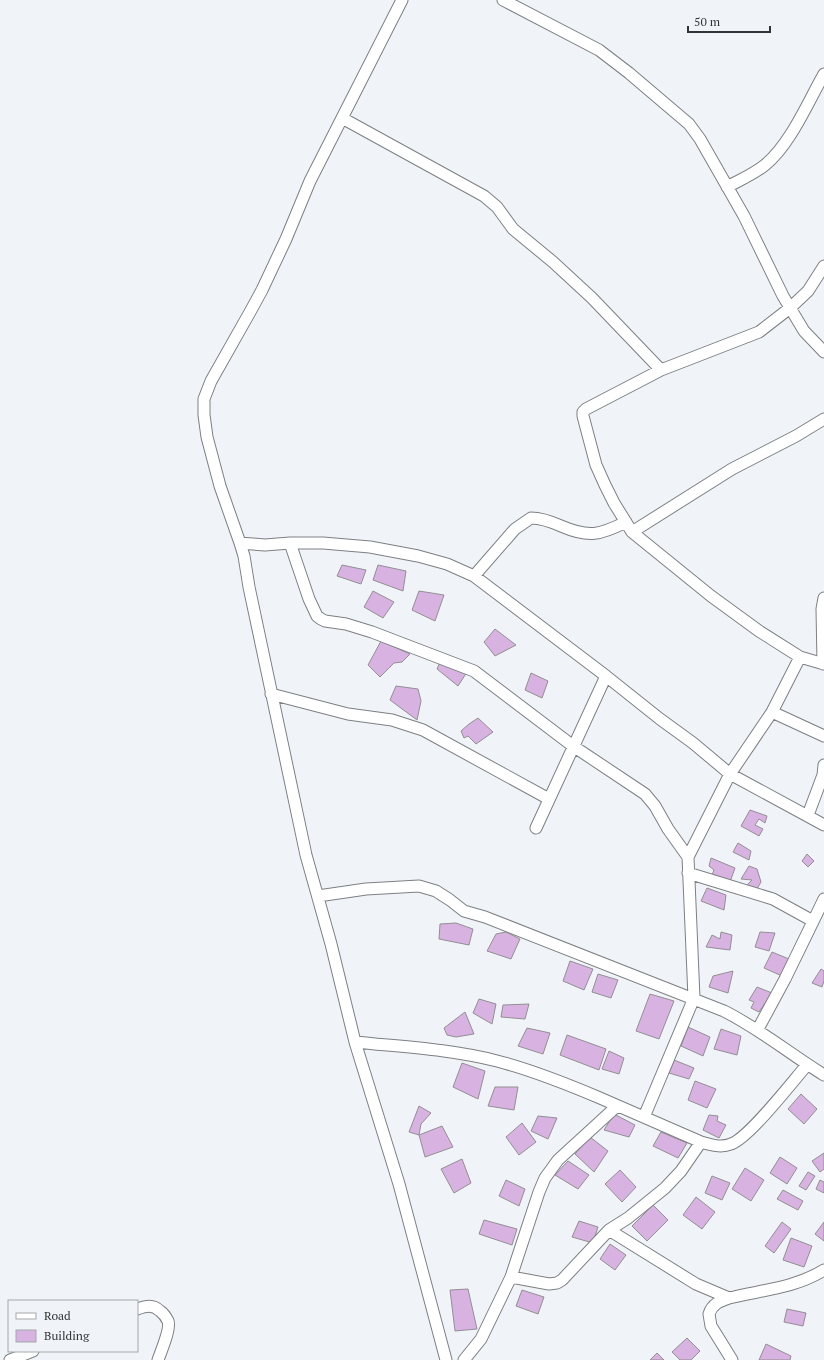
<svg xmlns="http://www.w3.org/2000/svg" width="824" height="1360" viewBox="0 0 824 1360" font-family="'PT Serif',serif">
<rect width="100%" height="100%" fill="#f0f4f8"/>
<path fill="#d8b2e1" stroke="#928f93" d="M 342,565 L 366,570 L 361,584 L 337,576 Z
M 378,565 L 406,571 L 403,591 L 373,580 Z
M 373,591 L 394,602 L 383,618 L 364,607 Z
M 419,591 L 444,595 L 435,621 L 412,610 Z
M 495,629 L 516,645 L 495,656 L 484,642 Z
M 381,641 L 410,654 L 402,662 L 394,663 L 380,677 L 368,665 Z
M 440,662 L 467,672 L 458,686 L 437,669 Z
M 531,673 L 548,681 L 542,698 L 525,690 Z
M 396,686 L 418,689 L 421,701 L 417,720 L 390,700 Z
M 478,718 L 493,732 L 476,744 L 468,736 L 464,738 L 461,731 L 469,724 Z
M 750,810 L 767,816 L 765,823 L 759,819 L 755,825 L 763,829 L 759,836 L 741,826 Z
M 738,843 L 751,851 L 749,860 L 733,852 Z
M 807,854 L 814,861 L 808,867 L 802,861 Z
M 711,858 L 735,868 L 730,882 L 712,875 L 714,870 L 709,866 Z
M 749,866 L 757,869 L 761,882 L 757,889 L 747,885 L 752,880 L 741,879 Z
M 707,888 L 726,895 L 724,910 L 701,901 Z
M 456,923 L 473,929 L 469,945 L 439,939 L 440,924 Z
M 506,932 L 520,939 L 511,959 L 487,951 L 496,934 Z
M 721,932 L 732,935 L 730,950 L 706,947 L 712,935 L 720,939 Z
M 760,932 L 775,933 L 769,951 L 755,947 Z
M 772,952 L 789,959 L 782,976 L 764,968 Z
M 570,961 L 593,969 L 584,990 L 563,981 Z
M 821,969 L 824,971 L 824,981 L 822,987 L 812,983 Z
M 733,971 L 728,993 L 709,987 L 713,976 Z
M 598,974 L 618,980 L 611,998 L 592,992 Z
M 757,987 L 772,993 L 759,1012 L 751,1008 L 754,1002 L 749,1000 Z
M 650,994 L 674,1001 L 659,1039 L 636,1031 Z
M 479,999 L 496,1004 L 492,1024 L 473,1013 Z
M 529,1004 L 525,1019 L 501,1017 L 503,1005 Z
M 465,1012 L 474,1034 L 456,1037 L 447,1035 L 444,1028 Z
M 688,1027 L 710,1037 L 703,1056 L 681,1046 Z
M 527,1028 L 550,1033 L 543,1054 L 518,1046 Z
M 721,1029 L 741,1036 L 737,1055 L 714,1049 Z
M 567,1035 L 606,1049 L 599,1070 L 560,1055 Z
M 609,1051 L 624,1058 L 619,1074 L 602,1069 Z
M 674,1060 L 694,1068 L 689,1079 L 669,1073 Z
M 462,1063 L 485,1071 L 478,1099 L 453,1087 Z
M 695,1081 L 716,1089 L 707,1108 L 688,1100 Z
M 495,1087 L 518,1087 L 514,1110 L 488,1106 Z
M 801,1094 L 817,1109 L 804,1124 L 788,1109 Z
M 419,1106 L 431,1113 L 421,1124 L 419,1135 L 409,1132 Z
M 614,1114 L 635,1125 L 629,1137 L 604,1130 Z
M 709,1115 L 718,1116 L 717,1121 L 726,1125 L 719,1138 L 703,1130 Z
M 538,1116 L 557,1118 L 548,1139 L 531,1131 Z
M 522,1123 L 536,1142 L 519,1155 L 506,1137 Z
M 442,1126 L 453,1147 L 425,1157 L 419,1135 Z
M 661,1132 L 687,1143 L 678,1158 L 653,1146 Z
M 590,1137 L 608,1151 L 594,1172 L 575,1154 Z
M 824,1153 L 824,1169 L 820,1172 L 812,1161 Z
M 780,1157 L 797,1168 L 787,1184 L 770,1173 Z
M 462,1159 L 471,1183 L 454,1193 L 441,1169 Z
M 568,1161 L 589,1175 L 578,1189 L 555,1175 Z
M 745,1168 L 764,1180 L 751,1201 L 732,1189 Z
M 620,1170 L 636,1187 L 622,1202 L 605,1184 Z
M 808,1172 L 815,1176 L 806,1190 L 799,1186 Z
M 712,1176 L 730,1183 L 722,1200 L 705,1193 Z
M 506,1180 L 525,1189 L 519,1206 L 499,1196 Z
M 820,1180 L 824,1182 L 824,1193 L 816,1189 Z
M 783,1190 L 803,1201 L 798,1210 L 777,1199 Z
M 696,1197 L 715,1212 L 702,1229 L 683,1215 Z
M 653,1205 L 668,1220 L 647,1241 L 632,1226 Z
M 484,1220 L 517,1229 L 512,1245 L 479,1234 Z
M 579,1221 L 598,1227 L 593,1243 L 572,1237 Z
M 782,1222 L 791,1229 L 774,1253 L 765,1246 Z
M 824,1222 L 824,1241 L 815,1234 Z
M 791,1238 L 812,1246 L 804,1267 L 783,1260 Z
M 610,1244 L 626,1255 L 615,1270 L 600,1259 Z
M 468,1289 L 477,1329 L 455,1331 L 450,1290 Z
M 522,1290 L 544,1297 L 538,1314 L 516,1306 Z
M 787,1309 L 806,1313 L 803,1326 L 784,1322 Z
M 687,1338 L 700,1351 L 691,1360 L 680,1360 L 672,1352 Z
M 766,1344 L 791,1356 L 790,1360 L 759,1360 Z
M 657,1353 L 664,1360 L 650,1360 Z"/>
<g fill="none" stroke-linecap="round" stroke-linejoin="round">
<defs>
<path id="minor" d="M 402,0 L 310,181 L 286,239 L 262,290 L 250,312 L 211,381 L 204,399 L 204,415 L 207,437 L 220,486 L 240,543 L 265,545 L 290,543 L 323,543 L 370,547 L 418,556 L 447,564 L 474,576 L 606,676 L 660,719 L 693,743 L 730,774 L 824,825
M 503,0 L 599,50 L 629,73 L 689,124 L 700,139 L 744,216 L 783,296 L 804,331 L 824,352
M 342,118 L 484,196 L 497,207 L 513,229 L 553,262 L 592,298 L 661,370
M 727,187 C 740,180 754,174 765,165 C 790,145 808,102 824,74
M 824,266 L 808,291 L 790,308 L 759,332 L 661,370 L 586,409 L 583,412 L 583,416 L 596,465 L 605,485 L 614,503 L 632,532 L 711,596 L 759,631 L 800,657 L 824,664
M 632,532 L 732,469 L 796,436 L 824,419
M 240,543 L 244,556 L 249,587 L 306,855 L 331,944 L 355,1042 L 399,1184 L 446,1360
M 290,543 L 309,599 L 317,616 L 321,619 L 325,621 L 346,624 L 372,632 L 474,671 L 573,746 L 645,794 L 655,806 L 668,829 L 688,857 L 694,998 L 644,1117
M 474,576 L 515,529 L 531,518 C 542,518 552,522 561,526 C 589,538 600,535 626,522
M 823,664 L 822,609 L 824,598
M 271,694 L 348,714 L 392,720 L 423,730 L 549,799
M 772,712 L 824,736
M 808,815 L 823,775 L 824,765
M 536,828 L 606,676
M 688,857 L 730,774 L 772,712 L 800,657
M 688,873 L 773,899 L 813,921
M 318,896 L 366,889 L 419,886 L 436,891 L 450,900 L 464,911 L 485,917 L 724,1011 C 760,1029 790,1054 824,1075
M 758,1029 L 785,979 L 824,899
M 355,1042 C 403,1047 450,1049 497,1061 C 532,1070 567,1084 600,1098 C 634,1113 667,1127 701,1142 C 711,1145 721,1148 731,1144 C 749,1138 792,1082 807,1065
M 609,1230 L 696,1284 L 729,1298
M 511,1277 L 549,1284 L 557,1283 L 562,1280 L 609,1230 L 628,1218 L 665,1188 L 681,1171 L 701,1142
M 137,1309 C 146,1306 153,1304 160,1311 C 163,1313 166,1317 168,1321 C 171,1329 161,1351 158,1360
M 10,1360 L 33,1351
M 464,1360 L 481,1339 L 511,1277 L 539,1192 L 545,1178 L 558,1160 L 617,1106
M 732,1360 L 711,1326 L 709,1314 C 712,1304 720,1301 729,1298 C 762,1290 795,1288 824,1270"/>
</defs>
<use href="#minor" stroke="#7c8083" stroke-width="13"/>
<use href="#minor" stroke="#fff" stroke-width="11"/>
</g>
<rect x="8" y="1300" width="130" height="52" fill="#f0f4f8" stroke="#a4a7aa"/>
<rect x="16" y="1313" width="20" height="6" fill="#ffffff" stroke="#a4a7aa"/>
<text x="44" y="1320" font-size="12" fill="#313334">Road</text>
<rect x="16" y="1330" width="20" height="12" fill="#d8b2e1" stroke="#a4a7aa"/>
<text x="44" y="1340" font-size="12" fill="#313334">Building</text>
<path d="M688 26v6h82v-6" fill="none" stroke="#313334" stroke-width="2"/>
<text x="694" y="26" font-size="12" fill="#313334" stroke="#f0f4f8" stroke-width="3" paint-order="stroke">50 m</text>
</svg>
